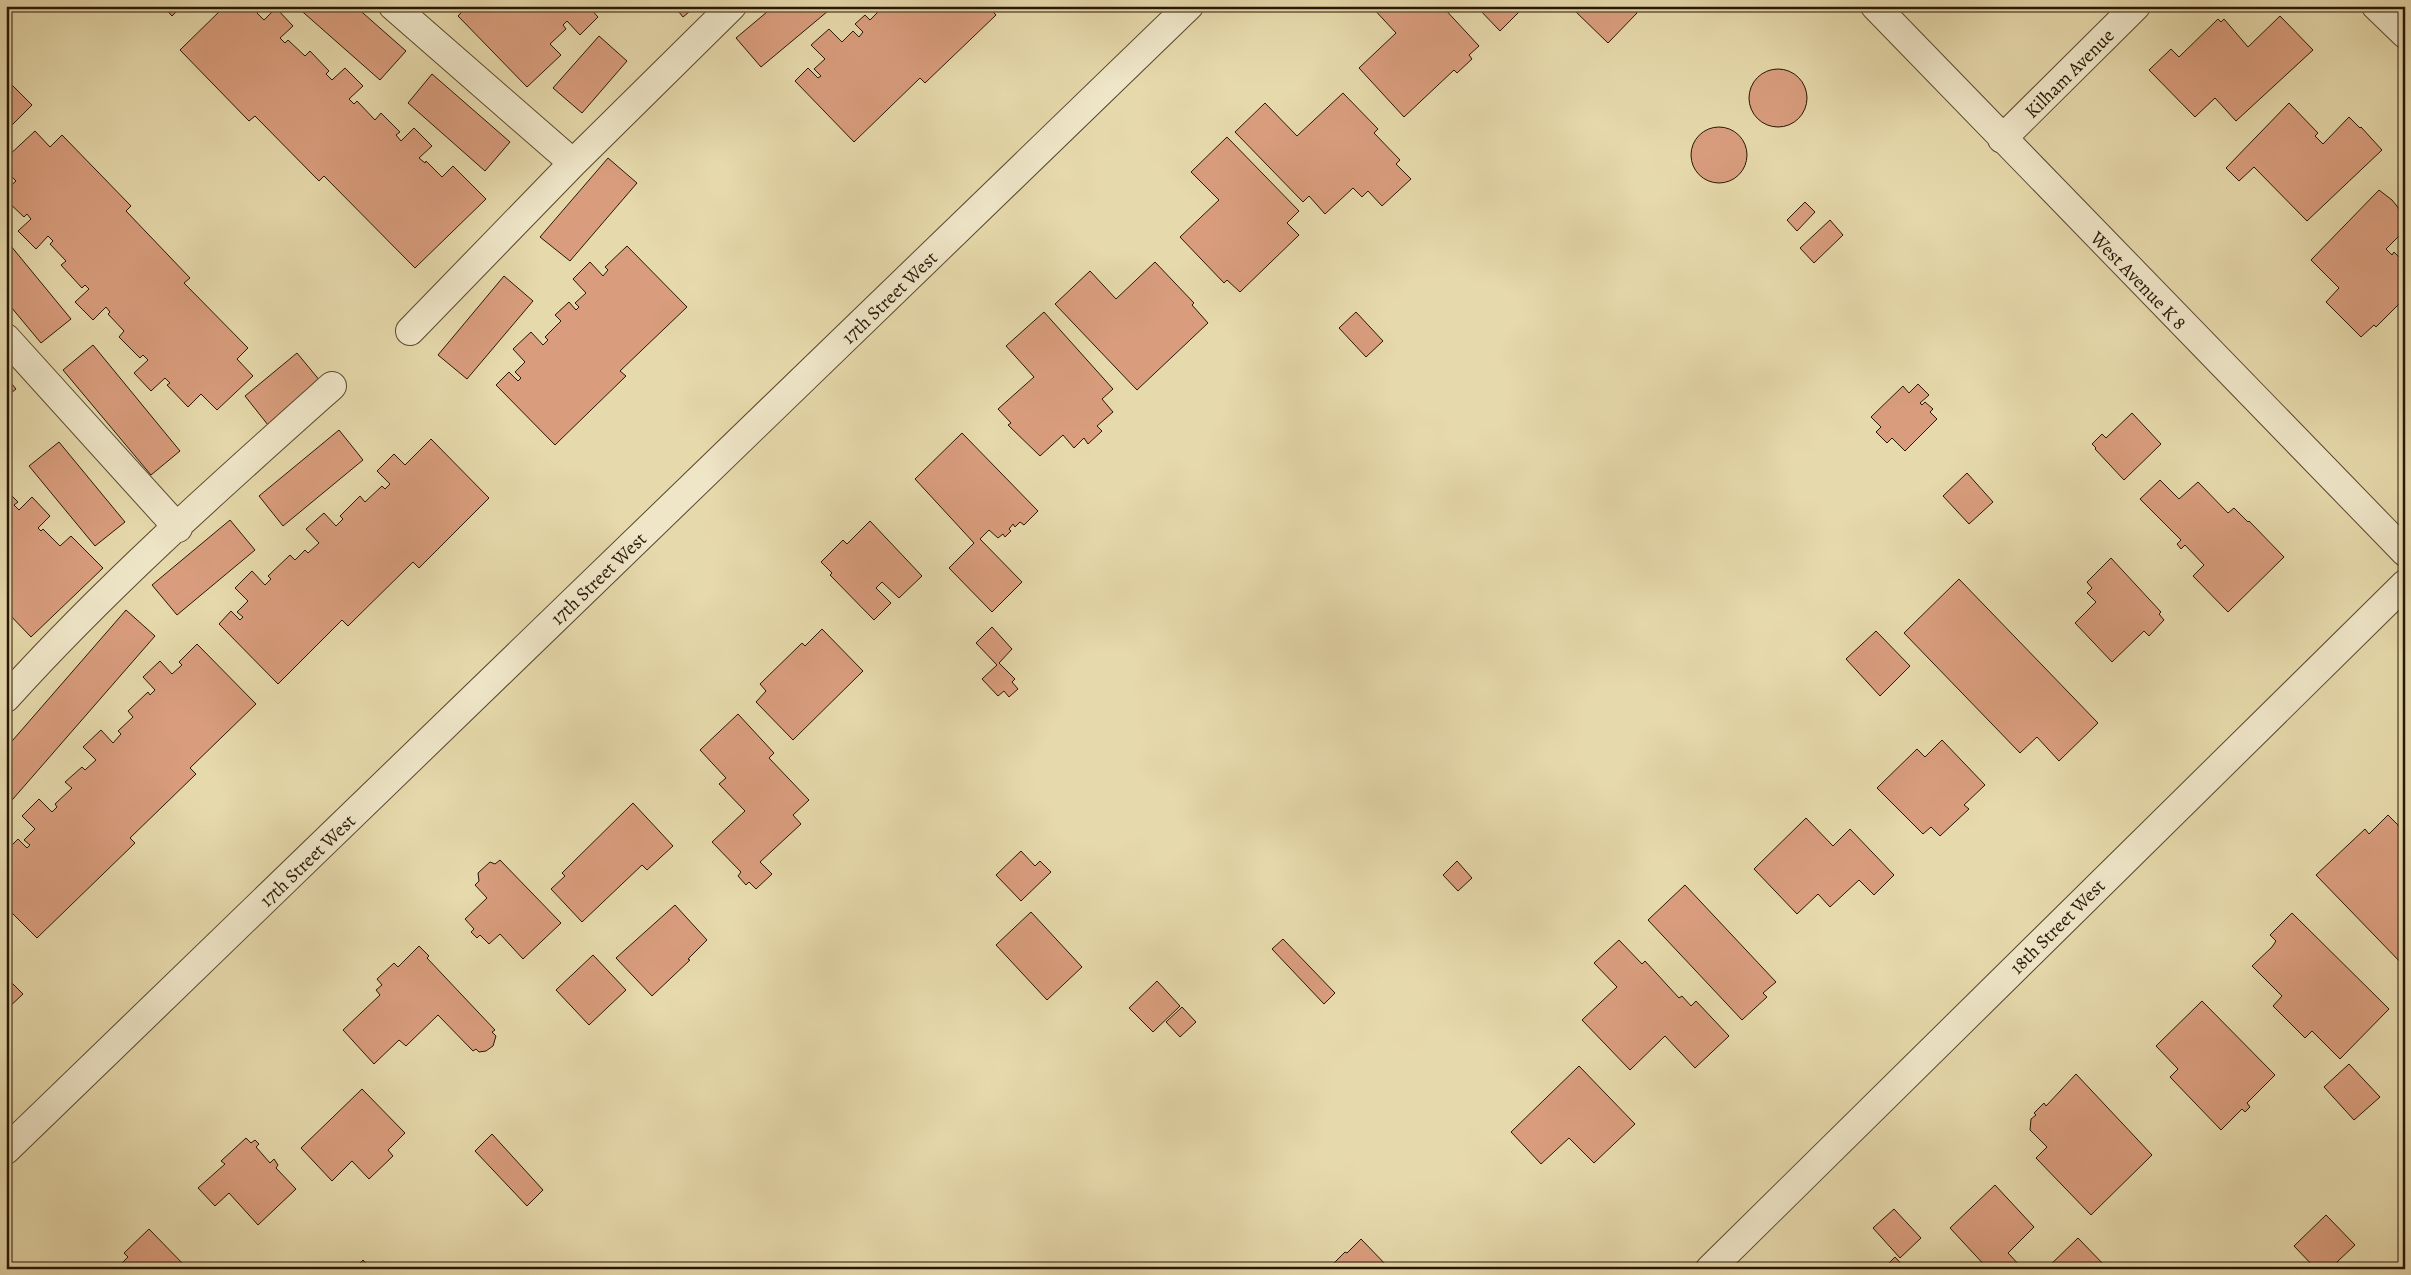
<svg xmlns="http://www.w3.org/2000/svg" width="2411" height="1275" viewBox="0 0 2411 1275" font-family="Alegreya,serif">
<rect width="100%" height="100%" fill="#e6d9ab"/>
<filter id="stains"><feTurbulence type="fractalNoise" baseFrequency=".004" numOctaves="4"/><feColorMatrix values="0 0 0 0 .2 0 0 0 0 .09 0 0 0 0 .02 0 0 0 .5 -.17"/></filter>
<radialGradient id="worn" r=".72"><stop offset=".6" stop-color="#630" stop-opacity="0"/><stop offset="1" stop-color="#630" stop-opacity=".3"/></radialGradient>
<path fill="#d99d7d" stroke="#281705" d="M 163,6 L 182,6 L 172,16 Z
M 225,6 L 255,6 L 259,11 L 257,13 L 264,20 L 276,8 L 293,26 L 280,38 L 285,43 L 288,40 L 305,56 L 310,51 L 329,71 L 326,74 L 332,80 L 345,68 L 363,86 L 349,99 L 354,104 L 357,101 L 375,120 L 381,113 L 400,132 L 396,135 L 401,141 L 414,128 L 432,146 L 419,158 L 425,163 L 426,161 L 442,177 L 453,166 L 486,199 L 415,268 L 324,176 L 319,181 L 255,116 L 249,121 L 180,50 Z
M 296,6 L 355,6 L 406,51 L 380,80 Z
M 467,6 L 588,6 L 598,17 L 580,35 L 567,21 L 563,25 L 566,29 L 550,44 L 561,55 L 527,87 L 458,16 Z
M 674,6 L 696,6 L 683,17 Z
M 774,6 L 834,6 L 761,67 L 736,38 Z
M 884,6 L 988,6 L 996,15 L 925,83 L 920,78 L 854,142 L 795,81 L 808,68 L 818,78 L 821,76 L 814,69 L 825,59 L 811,45 L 829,29 L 842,42 L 853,31 L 859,37 L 863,32 L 855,24 L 865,15 L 870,20 Z
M 1371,6 L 1442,6 L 1479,46 L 1469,55 L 1472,59 L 1457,73 L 1454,70 L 1404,117 L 1359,68 L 1396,33 Z
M 1476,6 L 1525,6 L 1500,31 Z
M 1578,6 L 1631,6 L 1637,13 L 1608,43 L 1574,10 Z
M 2280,16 L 2313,50 L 2236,121 L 2215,98 L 2195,117 L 2149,70 L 2171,49 L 2179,57 L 2218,19 L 2221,22 L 2224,19 L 2248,47 Z
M 599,36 L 627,61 L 582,113 L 553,88 Z
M1749 98a29 29 0 1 1 58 0a29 29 0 1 1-58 0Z
M 432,74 L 510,142 L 485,171 L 408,103 Z
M 6,79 L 32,105 L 6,131 Z
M 1343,93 L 1378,129 L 1374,133 L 1400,160 L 1396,164 L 1411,179 L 1382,206 L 1368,191 L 1362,197 L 1353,188 L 1325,214 L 1309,196 L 1303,202 L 1235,132 L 1265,103 L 1297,136 Z
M 2289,103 L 2318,133 L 2315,136 L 2323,144 L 2349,117 L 2360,128 L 2361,127 L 2382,150 L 2307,221 L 2254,167 L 2239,181 L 2226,168 Z
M1691 155a28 28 0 1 1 56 0a28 28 0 1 1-56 0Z
M 35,131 L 50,147 L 62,135 L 131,206 L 126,211 L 190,278 L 184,283 L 248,348 L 237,359 L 253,376 L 217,410 L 201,394 L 188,407 L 167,385 L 170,383 L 165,378 L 151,391 L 134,373 L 148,360 L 143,355 L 140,358 L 119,337 L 124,331 L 108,314 L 110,312 L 106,307 L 93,320 L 75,302 L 89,289 L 85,285 L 82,288 L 61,265 L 66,261 L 50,244 L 53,241 L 48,236 L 36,249 L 18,231 L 31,219 L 27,214 L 24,217 L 6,200 L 6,190 L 16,181 L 6,171 L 6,158 Z
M 1227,137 L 1299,211 L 1287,223 L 1299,235 L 1240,292 L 1227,280 L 1224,283 L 1180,237 L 1219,200 L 1191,172 Z
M 608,158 L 637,183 L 570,261 L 540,237 Z
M 2379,190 L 2392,200 L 2405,216 L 2405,230 L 2386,249 L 2392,255 L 2394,252 L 2403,261 L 2405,260 L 2405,298 L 2376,327 L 2374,325 L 2361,337 L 2326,302 L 2339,288 L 2311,260 Z
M 1805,202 L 1815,212 L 1797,231 L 1787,220 Z
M 1830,220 L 1843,235 L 1814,263 L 1800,248 Z
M 6,240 L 71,319 L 41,343 L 6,301 Z
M 627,246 L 687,307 L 620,371 L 626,376 L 555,445 L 496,385 L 509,372 L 518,381 L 521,378 L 515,372 L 525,362 L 513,349 L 531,332 L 543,345 L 548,340 L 545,337 L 561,321 L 555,315 L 569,302 L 576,310 L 579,307 L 575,303 L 586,293 L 573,279 L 590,262 L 603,276 L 608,270 L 605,267 Z
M 1155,262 L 1194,303 L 1192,305 L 1208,323 L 1137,390 L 1055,304 L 1090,271 L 1116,299 Z
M 504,276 L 533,301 L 467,379 L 438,355 Z
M 1044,312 L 1113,389 L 1102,399 L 1113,412 L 1097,426 L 1102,431 L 1088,444 L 1084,438 L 1074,448 L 1063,435 L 1040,456 L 1008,425 L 1011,423 L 998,409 L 1034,377 L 1006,346 Z
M 1356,312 L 1383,341 L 1366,357 L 1339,328 Z
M 93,345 L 180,451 L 151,475 L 63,370 Z
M 297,353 L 321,382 L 268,425 L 245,396 Z
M 6,377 L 16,389 L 6,397 Z
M 1918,384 L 1929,395 L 1920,403 L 1922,405 L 1925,402 L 1933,409 L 1930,412 L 1937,419 L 1905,451 L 1892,438 L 1887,443 L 1876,432 L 1881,427 L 1871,417 L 1903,386 L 1909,393 Z
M 2132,413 L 2161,444 L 2124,480 L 2095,449 L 2096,448 L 2092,444 L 2102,434 L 2106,438 Z
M 339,430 L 363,460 L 283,526 L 259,496 Z
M 962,433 L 1038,511 L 1024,525 L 1020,522 L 1015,527 L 1013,524 L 1009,529 L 1011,531 L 1005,537 L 1003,534 L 998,538 L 989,530 L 980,539 L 1022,582 L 992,612 L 949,568 L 974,543 L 915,479 Z
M 431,439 L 489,498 L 419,568 L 413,562 L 348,626 L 342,620 L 278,684 L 219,624 L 231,611 L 240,620 L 243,617 L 237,612 L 248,601 L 235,588 L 252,571 L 265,585 L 271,579 L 268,576 L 290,555 L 295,560 L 305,550 L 308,553 L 319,543 L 306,529 L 324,513 L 336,526 L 343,519 L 340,516 L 360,496 L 365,502 L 382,486 L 385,489 L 390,484 L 377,471 L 394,454 L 405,465 Z
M 59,442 L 125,522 L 95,546 L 29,466 Z
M 1967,473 L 1993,502 L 1969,524 L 1943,496 Z
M 2160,480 L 2179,499 L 2198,482 L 2228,513 L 2234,508 L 2248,522 L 2249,521 L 2284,557 L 2228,612 L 2193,576 L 2204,565 L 2185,545 L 2181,549 L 2177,544 L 2181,540 L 2140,499 Z
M 6,490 L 18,502 L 14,505 L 19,510 L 32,497 L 50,516 L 38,528 L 41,531 L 43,529 L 60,546 L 71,536 L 103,568 L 31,637 L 6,611 Z
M 230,520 L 255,550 L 177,615 L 152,585 Z
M 870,521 L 922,576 L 899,598 L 882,582 L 876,588 L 891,603 L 874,620 L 830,575 L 832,573 L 821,562 L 843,540 L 847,544 Z
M 2111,558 L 2161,612 L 2159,614 L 2164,620 L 2149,636 L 2144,631 L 2112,662 L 2075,623 L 2096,602 L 2087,593 L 2092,588 L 2087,582 Z
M 1959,579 L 2098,723 L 2059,761 L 2037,737 L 2020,753 L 1904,633 Z
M 126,610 L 155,636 L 6,807 L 6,748 Z
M 992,627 L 1012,649 L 999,663 L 1015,679 L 1012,682 L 1018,689 L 1009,697 L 1004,691 L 998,696 L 982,679 L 997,665 L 976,643 Z
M 822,629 L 863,671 L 793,740 L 756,702 L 766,691 L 760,684 L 802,643 L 805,646 Z
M 1876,631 L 1910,666 L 1880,696 L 1846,659 Z
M 197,644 L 256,704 L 190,768 L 196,774 L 130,838 L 135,843 L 37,938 L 6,907 L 6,842 L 11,846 L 18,839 L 27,848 L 30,845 L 24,840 L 35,829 L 22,816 L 39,799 L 52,812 L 57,807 L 55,804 L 72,788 L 65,782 L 82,767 L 85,770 L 96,760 L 83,747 L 101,730 L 113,743 L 121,734 L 118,731 L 133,717 L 128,711 L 148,692 L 150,695 L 155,690 L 143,677 L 160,661 L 172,674 L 182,665 L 179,662 Z
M 738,714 L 774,753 L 769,758 L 809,800 L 793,815 L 801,824 L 760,862 L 772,874 L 756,889 L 749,882 L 746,885 L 738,876 L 741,872 L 712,842 L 745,811 L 719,784 L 726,778 L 700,750 Z
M 1942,740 L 1985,785 L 1964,805 L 1969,809 L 1940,836 L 1931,827 L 1923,834 L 1877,788 L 1917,749 L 1925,757 Z
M 633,803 L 673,846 L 647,870 L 642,865 L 582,922 L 551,889 L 565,876 L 562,873 Z
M 2388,815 L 2405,832 L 2405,967 L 2316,875 L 2365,829 L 2369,834 Z
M 1806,818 L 1833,846 L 1850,829 L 1894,875 L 1874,895 L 1859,880 L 1830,907 L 1818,894 L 1797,914 L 1754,869 Z
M 1021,851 L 1035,866 L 1040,861 L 1051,872 L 1021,901 L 996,875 Z
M 500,860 L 561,923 L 523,959 L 500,934 L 489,944 L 480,935 L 477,938 L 471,932 L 474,929 L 465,919 L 487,898 L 475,885 L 479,881 L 478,873 L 490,862 L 495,864 Z
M 1457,861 L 1472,878 L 1458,891 L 1443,875 Z
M 1685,885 L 1776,982 L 1763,993 L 1767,997 L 1742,1020 L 1648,920 Z
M 675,905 L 707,940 L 688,959 L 690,960 L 652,996 L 616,958 Z
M 1031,912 L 1082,967 L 1047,1000 L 996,945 Z
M 2292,913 L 2389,1009 L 2340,1059 L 2312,1031 L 2305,1038 L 2273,1006 L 2282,996 L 2252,966 L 2272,947 L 2276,941 L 2270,935 Z
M 1283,939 L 1335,993 L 1324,1004 L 1272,949 Z
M 1619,940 L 1642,964 L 1645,961 L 1679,998 L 1682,996 L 1691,1006 L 1696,1001 L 1729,1036 L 1695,1068 L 1665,1036 L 1630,1070 L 1582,1020 L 1617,987 L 1594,963 Z
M 419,946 L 429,956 L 427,958 L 495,1030 L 492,1032 L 496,1036 L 493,1046 L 486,1051 L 479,1052 L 476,1049 L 473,1051 L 438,1015 L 406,1046 L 399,1040 L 374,1064 L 343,1030 L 380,995 L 376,990 L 382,985 L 377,979 L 394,963 L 398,967 Z
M 593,955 L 626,990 L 589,1025 L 556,990 Z
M 6,977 L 23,994 L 6,1010 Z
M 1157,981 L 1180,1006 L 1153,1032 L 1129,1008 Z
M 2202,1001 L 2275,1075 L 2247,1103 L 2250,1107 L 2245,1112 L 2242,1109 L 2221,1130 L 2170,1077 L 2178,1069 L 2156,1046 Z
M 1182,1007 L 1196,1022 L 1180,1037 L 1166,1022 Z
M 2349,1064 L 2380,1097 L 2354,1120 L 2324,1087 Z
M 1579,1066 L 1635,1124 L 1594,1163 L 1569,1138 L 1541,1164 L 1511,1132 Z
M 2076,1074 L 2152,1155 L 2091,1215 L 2036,1158 L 2047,1147 L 2030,1130 L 2031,1119 L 2036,1115 L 2034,1113 L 2044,1103 L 2046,1106 Z
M 362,1089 L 405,1133 L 388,1150 L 393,1156 L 369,1179 L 352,1161 L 332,1181 L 301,1148 Z
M 492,1134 L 543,1190 L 527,1206 L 475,1151 Z
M 246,1138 L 251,1143 L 255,1140 L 259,1144 L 256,1147 L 270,1163 L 274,1159 L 278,1165 L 276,1168 L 296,1189 L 258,1225 L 229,1193 L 215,1206 L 198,1188 L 225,1164 L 221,1161 Z
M 1995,1185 L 2034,1227 L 2008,1253 L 2023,1269 L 1988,1269 L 1950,1228 Z
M 1894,1209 L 1921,1238 L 1900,1258 L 1873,1228 Z
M 2326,1215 L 2355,1245 L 2337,1262 L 2343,1269 L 2316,1269 L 2294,1246 Z
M 149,1229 L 188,1269 L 116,1269 L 128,1257 L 124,1253 Z
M 2078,1238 L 2107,1268 L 2046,1269 Z
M 1361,1239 L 1390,1269 L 1328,1269 L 1345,1252 L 1347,1253 Z
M 1895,1257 L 1906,1269 L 1883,1269 Z
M 363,1260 L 372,1269 L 354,1269 Z"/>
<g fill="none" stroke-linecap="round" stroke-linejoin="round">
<defs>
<path id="minor" d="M 393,6 L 573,163
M 1875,6 L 2405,552
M 2376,6 L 2405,34
M 2002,139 L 2136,6
M 410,331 L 573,163 L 732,6
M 6,338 L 178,528
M 6,698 C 106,587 220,486 332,386
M 6,1150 L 1189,6
M 1710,1269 L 2405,584"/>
</defs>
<use href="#minor" stroke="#58482e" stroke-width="30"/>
<use href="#minor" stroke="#efe6c8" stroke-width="28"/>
</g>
<g text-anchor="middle" stroke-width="5" stroke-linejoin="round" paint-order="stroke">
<g font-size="19" fill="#281705" stroke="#efe6c8">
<text transform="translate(2069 73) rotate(-45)" y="7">Kilham Avenue</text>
<text transform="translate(2139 280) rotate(46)" y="7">West Avenue K 8</text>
<text transform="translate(889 297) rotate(-44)" y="7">17th Street West</text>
<text transform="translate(598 578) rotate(-44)" y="7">17th Street West</text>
<text transform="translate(307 860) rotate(-44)" y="7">17th Street West</text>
<text transform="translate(2057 926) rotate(-45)" y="7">18th Street West</text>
</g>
</g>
<rect width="2411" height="1275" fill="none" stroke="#e6d9ab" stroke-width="25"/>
<rect x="8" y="8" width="2396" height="1260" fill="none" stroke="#281705" stroke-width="2.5"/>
<rect x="12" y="12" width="2386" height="1250" fill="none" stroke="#281705"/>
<rect width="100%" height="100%" filter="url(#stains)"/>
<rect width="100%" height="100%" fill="url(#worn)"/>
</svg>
